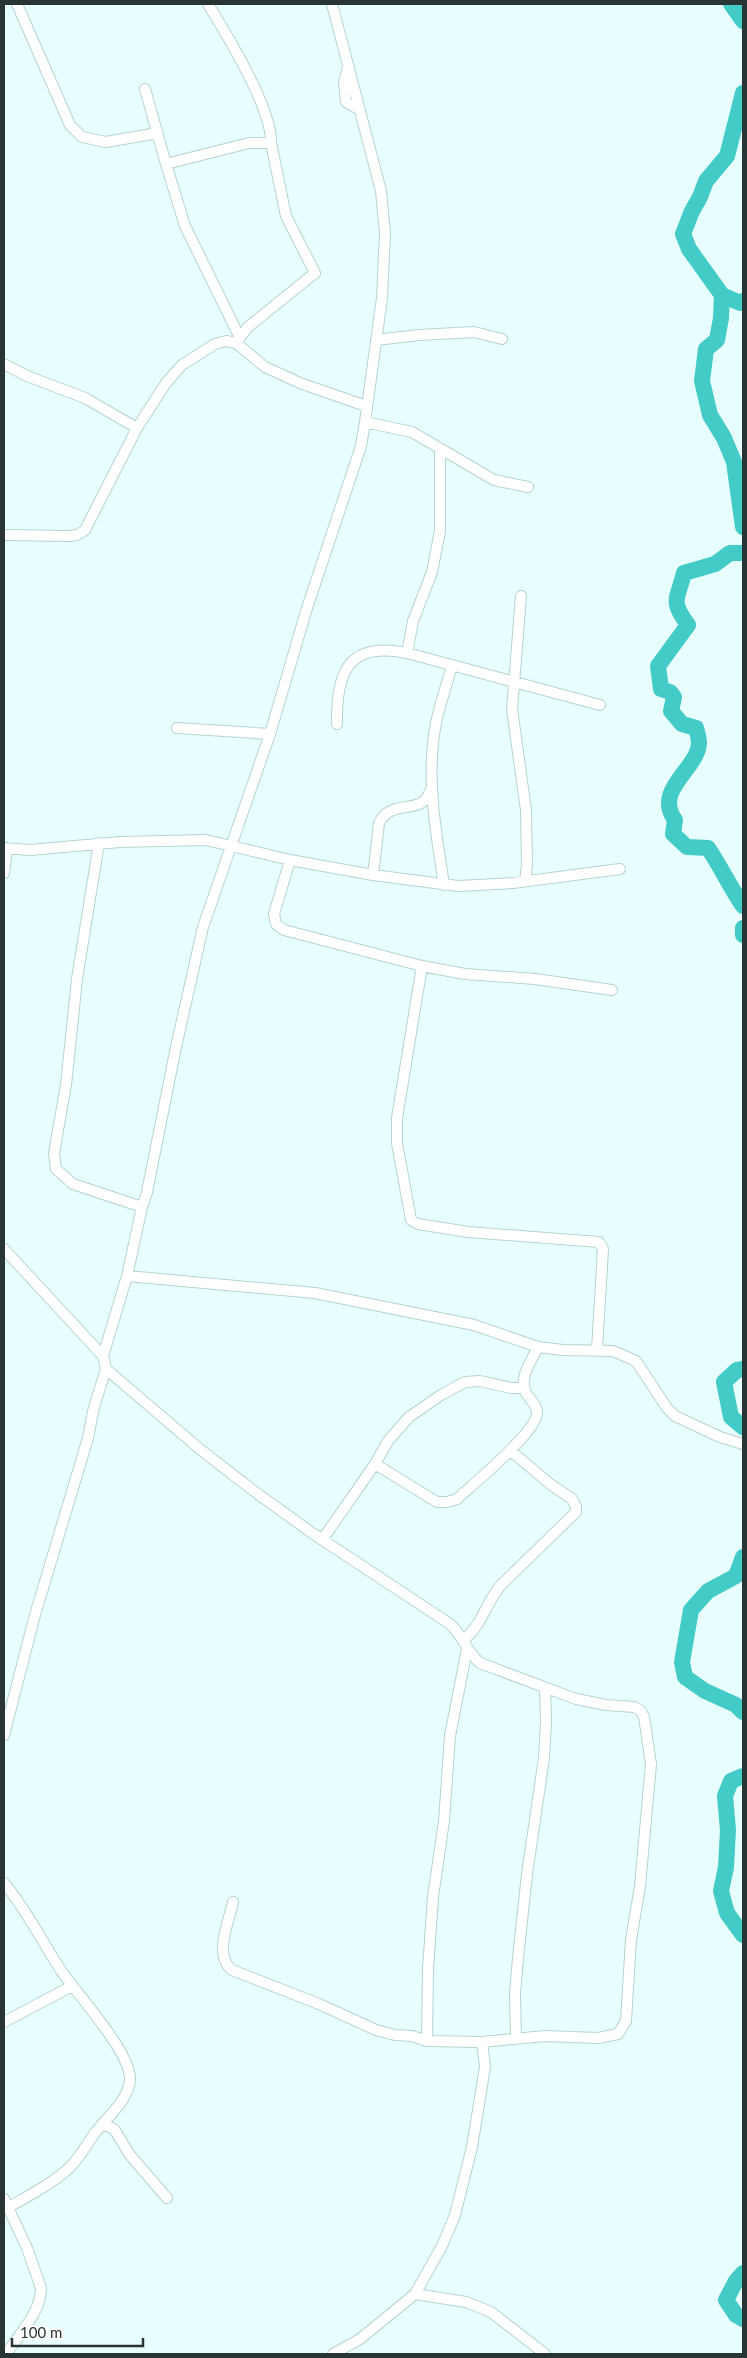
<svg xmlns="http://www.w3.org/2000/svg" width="747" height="2358" viewBox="0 0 747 2358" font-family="Lato,sans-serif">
<rect width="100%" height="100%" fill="#e7fffe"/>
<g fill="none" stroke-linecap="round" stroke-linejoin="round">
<path stroke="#43cbc8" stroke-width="16" d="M 731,4 L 743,21
M 743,93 L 727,156 L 706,181 L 700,197 L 692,211 L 683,234 L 689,249 L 722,295 L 740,303 L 743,301
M 722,295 L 721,318 L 717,340 L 706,349 L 702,381 L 710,415 L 724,438 L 734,462 L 743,527
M 743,553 L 730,553 L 715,564 L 684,573 C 677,601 670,600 688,625 L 658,666 L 661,689 L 670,692 L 674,697 L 671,711 L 682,724 L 696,728 C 697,732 699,738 699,743 C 698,769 653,790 675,820 L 673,834 L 687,847 L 708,848 C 721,867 730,887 743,906
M 743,928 L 743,935
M 743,1369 L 737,1370 L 724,1382 L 731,1417 L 743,1427
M 743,1557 L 736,1576 L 708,1591 L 691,1610 L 682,1662 L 685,1677 L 705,1691 L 736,1705 L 743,1712
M 743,1776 L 731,1781 L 725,1796 L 728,1830 L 726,1867 L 721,1891 L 727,1913 L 743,1935
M 743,2273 L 736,2281 L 726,2300 L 736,2315 L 743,2319"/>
<defs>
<path id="minor" d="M 17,4 L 70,125 L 82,137 L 106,142 L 152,134 L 158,135
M 208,4 C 227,35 272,108 271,143
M 348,67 L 344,82 L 346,102 L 360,110
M 145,89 L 166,164
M 376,340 L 419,335 L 474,332 L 502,339
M 236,343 L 248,327 L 315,273 L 286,216 L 271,143 L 249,143 L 166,164 L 185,226 L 239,336
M 4,364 L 27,376 L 85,398 L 137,428
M 365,422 L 412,432 L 494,480 L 528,487
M 4,535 L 69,536 L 77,535 L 85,530 L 137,428 L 166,383 L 182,365 L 215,344 L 226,341 L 236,343 L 265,367 L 300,383 L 366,406
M 521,596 L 512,709 L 526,810 L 527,865 L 525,881
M 407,653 L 413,621 L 432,572 L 440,531 L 440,449
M 337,724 C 336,671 349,641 407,653 L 600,705
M 177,728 L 270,734
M 99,843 L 77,979 L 66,1085 L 54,1153 L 56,1169 L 73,1184 L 142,1207
M 4,848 L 30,850 L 120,842 L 206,840 L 290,860 L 373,875 L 458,886 L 513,883 L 620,869
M 290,860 L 274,914 L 276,924 L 284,930 L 422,966 L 465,974 L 535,979 L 612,990
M 4,873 L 7,848
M 373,875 L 379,823 C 392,797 422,817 430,791
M 444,885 C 437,838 428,791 433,744 C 435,717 445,691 452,666
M 422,966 L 397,1118 L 397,1143 L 411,1220 L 418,1224 L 468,1232 L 599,1242 L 603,1249 L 597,1350
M 4,1249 L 103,1356
M 127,1276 L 315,1293 L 474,1325 L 538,1347 L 563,1350 L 613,1351 L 636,1361 L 667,1408 L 675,1416 L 720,1437 L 743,1444
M 106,1369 L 201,1450 L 254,1491 L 312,1533 L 450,1624 C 463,1636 467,1652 480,1663 L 576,1699 L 606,1705 L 634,1707 L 640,1710 L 644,1717 L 651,1764 L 640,1886 L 631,1940 L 626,2021 L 618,2034 L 598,2038 L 545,2036 L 482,2042 L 427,2041 L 412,2036 L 395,2035 L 376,2030 L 319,2004 L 232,1970 C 213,1955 229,1922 233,1902
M 375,1464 L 437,1502 L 447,1502 L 457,1499 C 473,1484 537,1432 537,1413 C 537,1404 530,1400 526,1393 C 518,1378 532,1360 538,1347
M 322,1540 L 375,1464 L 388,1441 L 409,1417 L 441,1395 L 465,1382 L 480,1381 L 511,1388 L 524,1388
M 463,1640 C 482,1626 486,1603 500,1586 L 576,1512 L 576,1507 L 572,1499 L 550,1484 L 511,1451
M 4,1735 L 35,1615 L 88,1438 L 94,1407 L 106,1369 L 103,1356 L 127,1276 L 142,1207 L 147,1192 L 176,1047 L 203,927 L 270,734 L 307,608 L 361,446 L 365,422 L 382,298 L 385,234 L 381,191 L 332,4
M 4,1883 C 26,1909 41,1940 60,1969 C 75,1992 132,2053 130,2080 C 128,2101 107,2117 95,2133 C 86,2145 79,2159 68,2169 C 50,2185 28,2196 7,2208
M 4,2022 L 72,1986
M 516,2038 L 515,1994 L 518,1958 L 527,1874 L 544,1758 L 546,1721 L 545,1689
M 427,2041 L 428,1969 L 433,1897 L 444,1821 L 450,1736 L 467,1649
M 102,2124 L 114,2129 L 130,2155 L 167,2198
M 4,2199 L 27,2248 L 41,2288 C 41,2313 19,2334 6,2354
M 415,2294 L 466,2302 L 491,2312 L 545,2354
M 333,2354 L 360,2339 L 415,2294 L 442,2246 L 455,2215 L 472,2147 L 485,2067 L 482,2042"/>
</defs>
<use href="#minor" stroke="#b6d3d2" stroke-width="12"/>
<use href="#minor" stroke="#fff" stroke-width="10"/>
</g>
<rect width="747" height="2358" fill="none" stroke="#293534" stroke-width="10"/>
<path d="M12 2338v8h131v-8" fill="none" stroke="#293534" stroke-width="2.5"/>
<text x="20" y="2338" font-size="15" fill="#293534" stroke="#ffffff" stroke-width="4" paint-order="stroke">100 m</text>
</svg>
